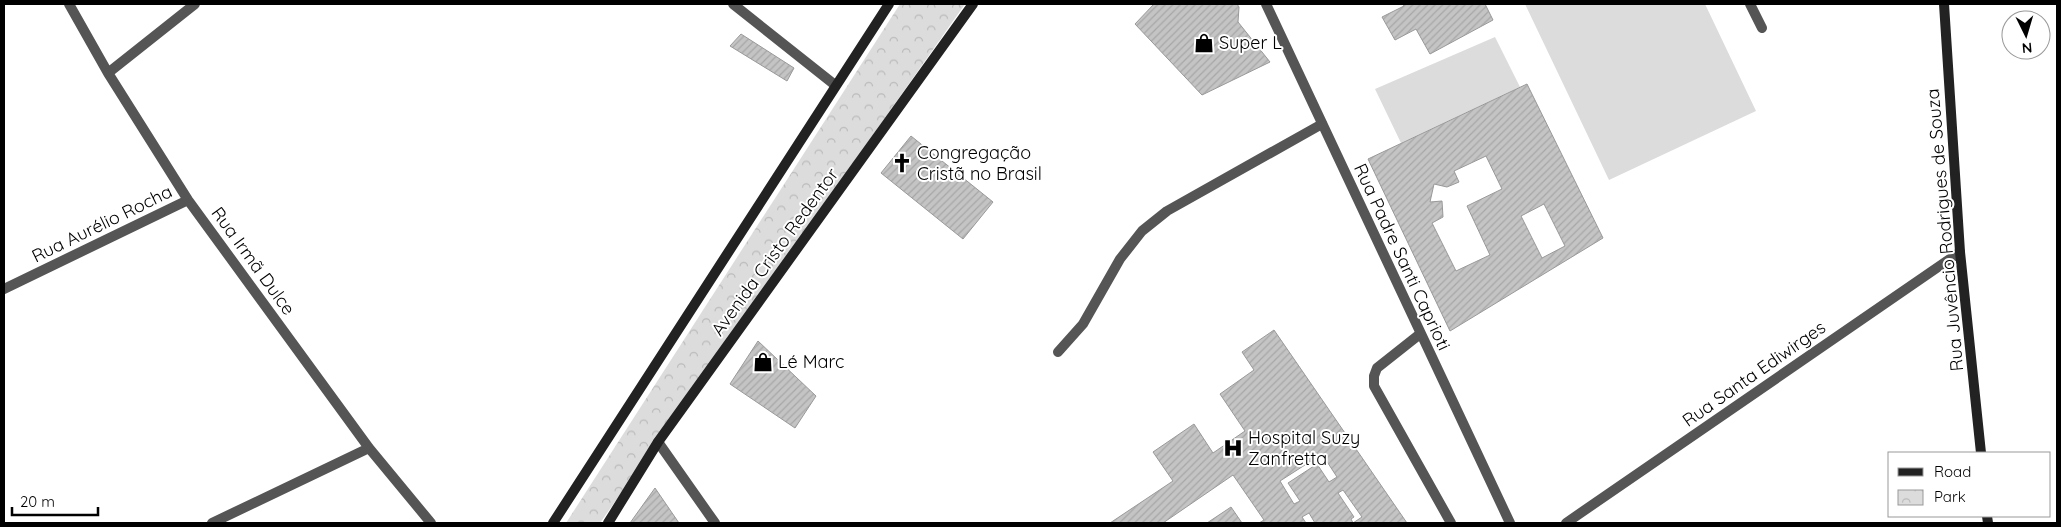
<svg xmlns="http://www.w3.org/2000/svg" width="2061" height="527" viewBox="0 0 2061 527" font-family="Quicksand,sans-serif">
<defs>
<pattern id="park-crowns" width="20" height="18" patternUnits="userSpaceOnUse" patternTransform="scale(1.25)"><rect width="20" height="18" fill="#dcdcdc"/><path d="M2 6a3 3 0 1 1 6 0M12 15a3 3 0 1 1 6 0" fill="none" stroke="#bbb"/></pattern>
<pattern id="building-hatch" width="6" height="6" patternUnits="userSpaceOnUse" patternTransform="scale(1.25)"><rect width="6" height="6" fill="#c4c4c4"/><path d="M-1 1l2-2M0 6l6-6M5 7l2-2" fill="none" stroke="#a7a7a7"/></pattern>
</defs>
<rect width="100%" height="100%" fill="#fff"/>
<path fill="url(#park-crowns)" d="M 900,4 L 965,4 L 600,523 L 566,523 Z"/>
<path fill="#dcdcdc" d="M 1525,4 L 1705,4 L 1756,111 L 1609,180 Z
M 1495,37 L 1520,87 L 1401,143 L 1375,89 Z"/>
<path fill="url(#building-hatch)" stroke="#999" fill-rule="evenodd" d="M 1154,4 L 1237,4 L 1239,7 L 1238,22 L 1270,62 L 1202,95 L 1135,24 Z
M 1403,4 L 1485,4 L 1493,20 L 1430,54 L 1416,29 L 1395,40 L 1382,17 L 1404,6 Z
M 741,34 L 794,68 L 787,81 L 730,46 Z
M 1527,84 L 1603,238 L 1450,331 L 1368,159 Z
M 911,136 L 993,202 L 963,239 L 881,173 Z
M 1486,156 L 1502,189 L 1467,206 L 1490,255 L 1456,271 L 1432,223 L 1443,217 L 1442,201 L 1430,202 L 1434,184 L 1447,187 L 1459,182 L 1454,171 Z
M 1544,204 L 1565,246 L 1542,258 L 1521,216 Z
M 1274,330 L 1407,523 L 1315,523 L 1309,513 L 1302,517 L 1306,523 L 1259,523 L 1264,520 L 1233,475 L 1163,523 L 1110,523 L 1173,481 L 1153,452 L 1194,424 L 1213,453 L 1245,431 L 1220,394 L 1254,370 L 1242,352 ZM 1322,454 L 1337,477 L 1329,482 L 1317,464 L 1288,483 L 1300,501 L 1294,504 L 1280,481 ZM 1343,490 L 1362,517 L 1353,523 L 1351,519 L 1354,517 L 1338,493 Z
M 758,341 L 816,396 L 795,428 L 730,384 Z
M 655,488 L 679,523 L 630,523 Z
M 1231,507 L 1242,523 L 1207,523 Z"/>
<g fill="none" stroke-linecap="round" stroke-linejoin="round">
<path stroke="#555" stroke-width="10" d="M 1750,4 L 1762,28
M 1420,334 L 1377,368 L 1374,376 L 1374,386 L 1451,523
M 1058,352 L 1083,324 L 1120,259 L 1142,231 L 1167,211 L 1322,124"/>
<path stroke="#555" stroke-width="10" d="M 69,4 L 108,73 L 188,200 L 369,448 L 431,523
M 733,4 L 835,85
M 1266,4 L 1510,523
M 108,73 L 195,4
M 4,289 L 188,200
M 658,442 L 715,523
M 212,523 L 369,448
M 1566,523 L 1960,252"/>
<path stroke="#222" stroke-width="10" d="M 1944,4 L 1960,252 L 1981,453
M 1987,516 L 1988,523
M 553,523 L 889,4
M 608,523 L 658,442 L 973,4"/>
</g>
<defs>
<symbol id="shop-bare" viewBox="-9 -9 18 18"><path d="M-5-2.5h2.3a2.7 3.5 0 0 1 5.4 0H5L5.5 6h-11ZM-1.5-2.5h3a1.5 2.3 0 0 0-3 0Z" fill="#000" stroke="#fff" stroke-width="2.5" paint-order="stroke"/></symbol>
<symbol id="church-bare" viewBox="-9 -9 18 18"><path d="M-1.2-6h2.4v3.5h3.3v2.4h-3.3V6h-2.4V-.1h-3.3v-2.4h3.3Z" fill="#000" stroke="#fff" stroke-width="2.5" paint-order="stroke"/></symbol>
<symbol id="hospital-bare" viewBox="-9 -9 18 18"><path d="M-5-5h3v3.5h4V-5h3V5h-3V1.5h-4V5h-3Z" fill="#000" stroke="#fff" stroke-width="2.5" paint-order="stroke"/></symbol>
</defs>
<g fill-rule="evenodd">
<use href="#shop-bare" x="1190" y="29" width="28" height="28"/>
<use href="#church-bare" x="888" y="149" width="28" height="28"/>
<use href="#shop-bare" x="749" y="348" width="28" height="28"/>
<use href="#hospital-bare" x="1219" y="434" width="28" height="28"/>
</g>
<g text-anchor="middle" stroke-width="4" stroke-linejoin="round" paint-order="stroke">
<g font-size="18" fill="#000" stroke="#fff" text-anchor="start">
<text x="1219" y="49">Super L</text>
<text x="917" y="159">Congregação<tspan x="917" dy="21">Cristã no Brasil</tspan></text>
<text x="778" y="368">Lé Marc</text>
<text x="1248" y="444">Hospital Suzy<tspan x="1248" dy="21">Zanfretta</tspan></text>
</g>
<g font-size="18" fill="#000" stroke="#fff">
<text transform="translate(102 224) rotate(-26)" y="6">Rua Aurélio Rocha</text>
<text transform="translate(1945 230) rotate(-95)" y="6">Rua Juvêncio Rodrigues de Souza</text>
<text transform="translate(775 252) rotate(-54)" y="6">Avenida Cristo Redentor</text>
<text transform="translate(1402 257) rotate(65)" y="6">Rua Padre Santi Caprioti</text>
<text transform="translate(253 261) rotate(54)" y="6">Rua Irmã Dulce</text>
<text transform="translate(1754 374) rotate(-35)" y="6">Rua Santa Ediwirges</text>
</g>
</g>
<rect width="2061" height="527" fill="none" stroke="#000000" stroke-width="10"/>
<rect x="1888" y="452" width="162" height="65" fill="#ffffff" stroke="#999999"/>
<rect x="1898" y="468" width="25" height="8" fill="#222222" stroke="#999999"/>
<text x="1934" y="477" font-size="15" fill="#000000">Road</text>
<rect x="1898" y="490" width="25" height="15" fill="url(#park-crowns)" stroke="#999999"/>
<text x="1934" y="502" font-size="15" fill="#000000">Park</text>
<g transform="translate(2026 35) rotate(175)"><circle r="24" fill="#ffffff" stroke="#999999"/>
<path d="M0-4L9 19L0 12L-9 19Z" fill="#000000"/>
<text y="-8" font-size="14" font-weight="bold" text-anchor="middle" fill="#000000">N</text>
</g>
<path d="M12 507v8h86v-8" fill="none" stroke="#000000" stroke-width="2.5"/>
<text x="20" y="507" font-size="15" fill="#000000" stroke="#ffffff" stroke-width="4" paint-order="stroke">20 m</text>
</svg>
